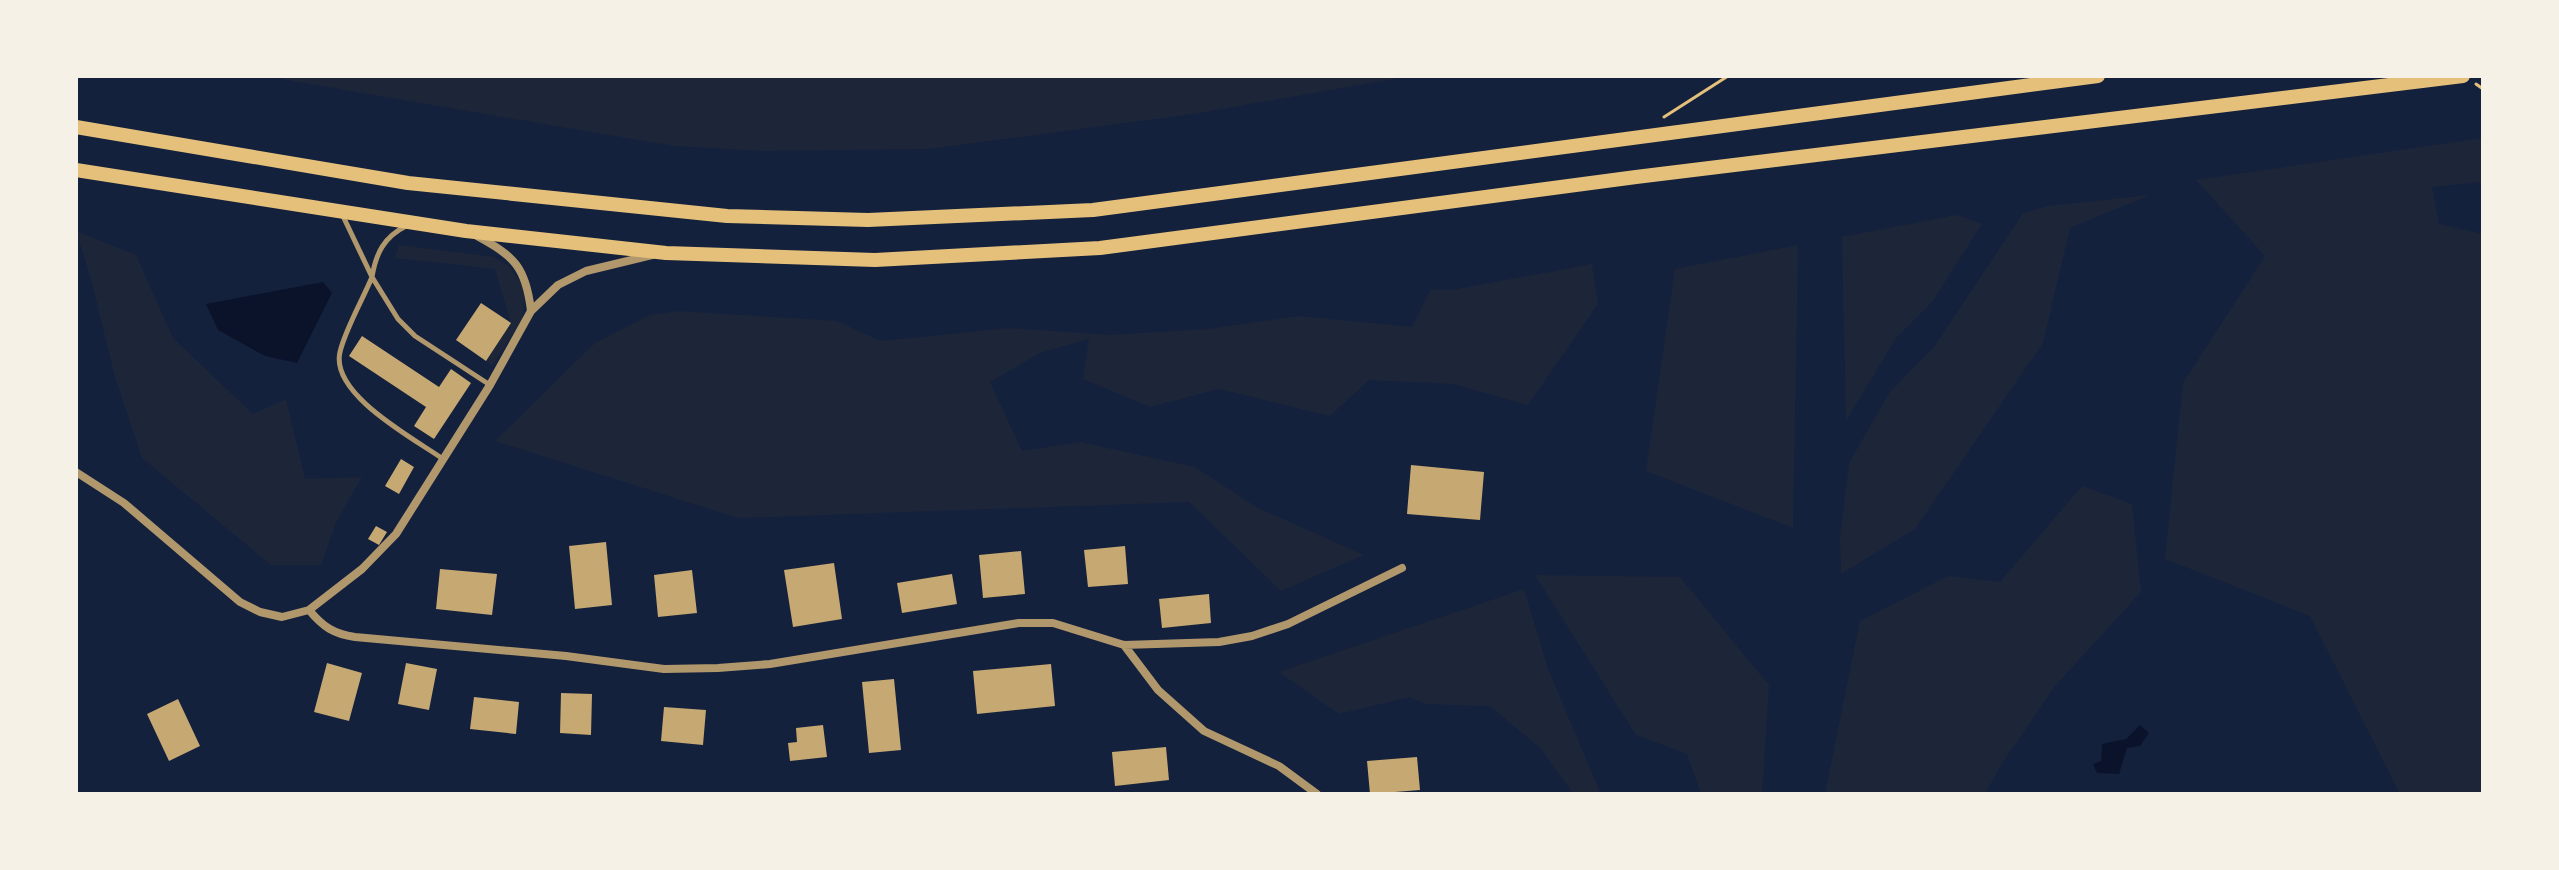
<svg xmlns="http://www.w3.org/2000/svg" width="2559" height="870" viewBox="0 0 2559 870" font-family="'DejaVu Sans',sans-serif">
<rect width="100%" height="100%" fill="#14213d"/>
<path fill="#1d2539" d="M 274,76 L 1411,76 L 1193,114 L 928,149 L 765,151 L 673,146 L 287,80 Z
M 2483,138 L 2483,182 L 2432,187 L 2439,224 L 2483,234 L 2483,794 L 2400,794 L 2310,616 L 2165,559 L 2183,383 L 2265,256 L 2196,180 Z
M 2150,195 L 2070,228 L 2043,343 L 1915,529 L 1841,574 L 1840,538 L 1849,463 L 1889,393 L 1934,347 L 2023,213 L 2048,206 Z
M 1956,215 L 1982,224 L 1932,302 L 1896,338 L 1846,421 L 1842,237 Z
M 76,231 L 136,255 L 173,338 L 253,414 L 286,399 L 305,479 L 362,477 L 336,522 L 321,565 L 271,565 L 142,458 L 115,377 L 91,279 Z
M 399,245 L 494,257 L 509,266 L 523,286 L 525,304 L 521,322 L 492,366 L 486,361 L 511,323 L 495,269 L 395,258 Z
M 1798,245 L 1793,528 L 1646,471 L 1675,269 Z
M 1592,264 L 1598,304 L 1528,405 L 1453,384 L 1369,380 L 1330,416 L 1219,389 L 1150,407 L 1083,379 L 1089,339 L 1040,353 L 990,382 L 1022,451 L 1080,442 L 1195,467 L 1256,507 L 1364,555 L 1281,591 L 1189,502 L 738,518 L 495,441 L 595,343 L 650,315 L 678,311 L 837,321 L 880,341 L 1008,328 L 1110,335 L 1208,329 L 1298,316 L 1412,327 L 1431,289 L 1452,290 Z
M 2082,486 L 2132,504 L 2141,592 L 2055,686 L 2001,765 L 1985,794 L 1825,794 L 1860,621 L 1948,576 L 2000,582 Z
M 1535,575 L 1680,577 L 1769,685 L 1762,794 L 1701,794 L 1687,754 L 1636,735 Z
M 1524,589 L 1548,669 L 1601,794 L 1573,793 L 1540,748 L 1490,706 L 1425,704 L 1410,697 L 1339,714 L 1279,672 Z"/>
<path fill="#0b132b" d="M 323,282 L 332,293 L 297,363 L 265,356 L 218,330 L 206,304 Z
M 2140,725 L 2149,733 L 2140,746 L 2127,748 L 2119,774 L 2097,773 L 2093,764 L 2101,761 L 2102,744 L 2126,739 Z"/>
<path fill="#c6a872" d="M 481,303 L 511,323 L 486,361 L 456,340 Z
M 362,336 L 439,387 L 451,369 L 471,383 L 434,439 L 414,426 L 426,407 L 349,356 Z
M 401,459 L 414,467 L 399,494 L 385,486 Z
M 1411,465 L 1484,472 L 1480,520 L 1407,514 Z
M 376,526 L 387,532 L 379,545 L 368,539 Z
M 606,542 L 612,605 L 575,609 L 569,546 Z
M 1125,546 L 1128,584 L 1088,587 L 1084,550 Z
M 1021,551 L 1025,594 L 983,598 L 979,555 Z
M 834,563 L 842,619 L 793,627 L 784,570 Z
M 440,569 L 497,574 L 492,615 L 436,609 Z
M 692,570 L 697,613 L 658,617 L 654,575 Z
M 952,574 L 957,604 L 902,613 L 897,583 Z
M 1209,594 L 1211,623 L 1162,628 L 1159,599 Z
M 327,663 L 362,673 L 349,721 L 314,712 Z
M 406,663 L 437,669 L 429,710 L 398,704 Z
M 1051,664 L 1055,706 L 977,714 L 973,671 Z
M 894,679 L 901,750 L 869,753 L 862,682 Z
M 561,693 L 592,694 L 591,735 L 560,733 Z
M 474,697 L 519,702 L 516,734 L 470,729 Z
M 178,699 L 200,746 L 169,761 L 147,714 Z
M 664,707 L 706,710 L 703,745 L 661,741 Z
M 823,725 L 827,757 L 790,761 L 788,743 L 797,742 L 796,728 Z
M 1166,747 L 1169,780 L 1115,786 L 1112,752 Z
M 1417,757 L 1420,790 L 1370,794 L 1367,761 Z"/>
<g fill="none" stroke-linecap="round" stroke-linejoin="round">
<path stroke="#e5c07b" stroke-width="3" d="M 2476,84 L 2483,89
M 1664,117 L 1728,76"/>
<path stroke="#b1986c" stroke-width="5" d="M 342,214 L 372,277 C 363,299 345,330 340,352 C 330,394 413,438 443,459
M 406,226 C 384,237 376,253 372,277 L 398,319 L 415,336 L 490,385"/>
<path stroke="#b1986c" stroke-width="8" d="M 477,236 C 514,256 526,267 531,311
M 76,472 L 124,503 L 240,602 L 260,612 L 282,617 L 309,610 L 362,569 L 396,534 L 490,385 L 531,311 L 558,285 L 586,271 L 652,255
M 309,610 C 323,627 334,634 355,637 L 566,656 L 664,669 L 718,668 L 770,664 L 1019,623 L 1053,623 L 1124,645 L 1219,642 L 1252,636 L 1288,624 L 1402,568
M 1124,645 L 1158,690 L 1204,731 L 1279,766 L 1317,794"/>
<path stroke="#e5c07b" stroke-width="14" d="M 76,127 L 408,183 L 727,216 L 868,220 L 1093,210 L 2098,76
M 76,170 L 466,231 L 666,253 L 875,260 L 1100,248 L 1636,177 L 2463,76"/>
</g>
<rect width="2559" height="870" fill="none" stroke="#f6f1e7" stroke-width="156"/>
</svg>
